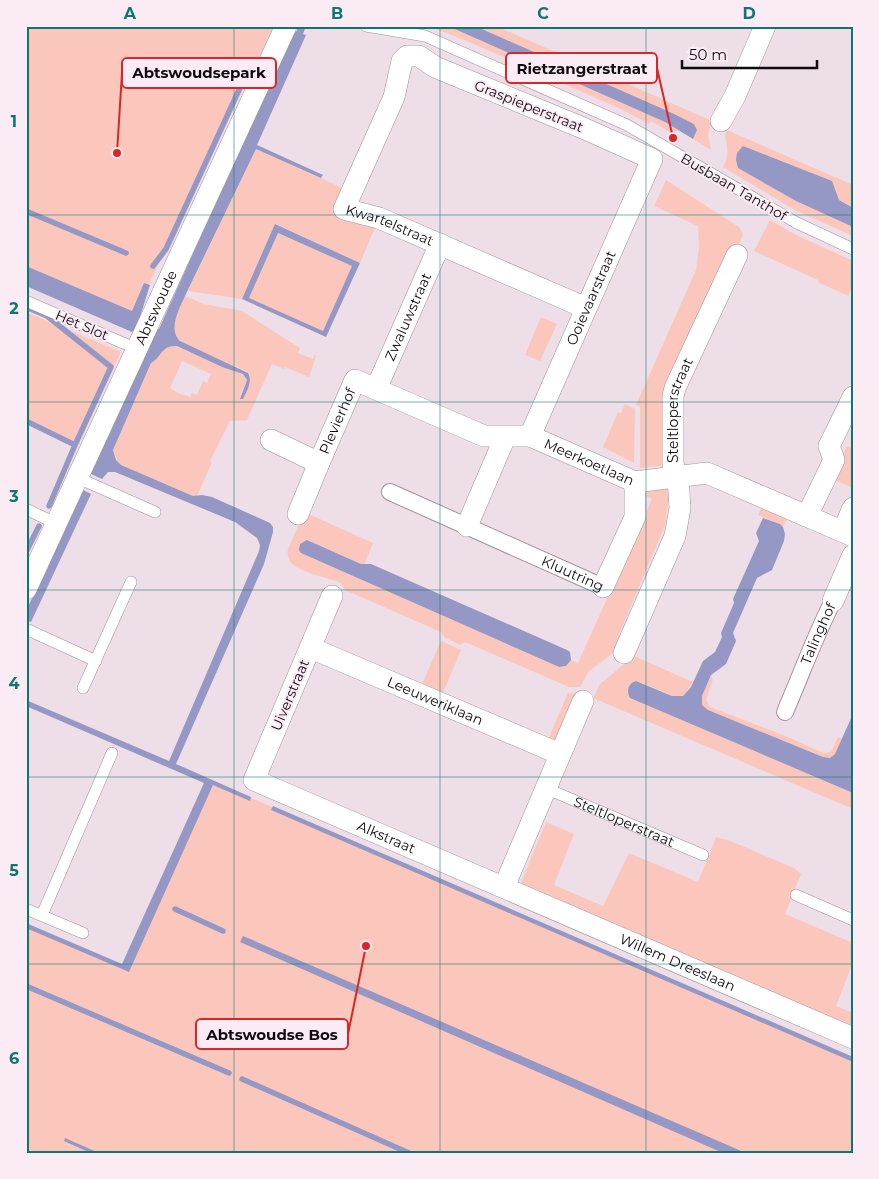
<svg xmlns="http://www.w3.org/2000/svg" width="879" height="1179" viewBox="0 0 879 1179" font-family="Montserrat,sans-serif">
<rect width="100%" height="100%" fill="#eddee8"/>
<path fill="#fbc7bc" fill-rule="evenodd" d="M 26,26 L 274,26 L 255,68 L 250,67 L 130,325 L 26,280 Z
M 428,26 L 448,26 L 665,122 L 677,130 L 675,135 L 651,121 L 649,124 L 621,109 L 467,41 Z
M 475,26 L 496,26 L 712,121 L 708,135 L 711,150 L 693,139 L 697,130 L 694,124 Z
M 727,130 L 853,185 L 853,208 L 839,200 L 739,168 L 796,201 L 853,227 L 853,236 L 795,210 L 723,167 C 733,150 722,140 727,130 Z
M 256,149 L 345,189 L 376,225 L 360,263 L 276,224 L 242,299 L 188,291 Z
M 666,180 L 739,227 L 743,234 L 735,255 L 671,384 L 667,465 L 640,468 L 640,407 L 636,405 L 696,270 L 699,248 L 698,226 L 654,206 Z
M 770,220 L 796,235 L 853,261 L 853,292 L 850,291 L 849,296 L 819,283 L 818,280 L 754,251 Z
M 278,233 L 352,266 L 323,332 L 248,298 Z
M 185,296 L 204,304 L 242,311 L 300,348 L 298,353 L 313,359 L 315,354 L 316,356 L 309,377 L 285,367 L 284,369 L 272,364 L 247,420 L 230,421 L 210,461 L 212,462 L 197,496 L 193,496 L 120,465 L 117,460 L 113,450 L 151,363 C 162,357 161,345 177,346 L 222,367 L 243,374 L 247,380 L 239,397 L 250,384 L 250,375 L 246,371 L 194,349 L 176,338 C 172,323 179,308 185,296 ZM 182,361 L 211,374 L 207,383 L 203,381 L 197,395 L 192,393 L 190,397 L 178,393 L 170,388 Z
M 26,312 L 121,352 L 75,445 L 26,421 Z
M 541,317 L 557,324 L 540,361 L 525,355 Z
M 625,404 L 635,409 L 634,463 L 603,447 L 618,412 L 621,413 Z
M 847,446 L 853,448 L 853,488 L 832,479 Z
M 669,481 L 676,502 L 668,502 L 665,525 L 619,635 L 624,639 L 620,648 L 589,671 L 580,687 L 569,687 L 465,642 L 460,645 L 444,637 L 441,632 L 345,590 L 341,583 C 329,578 301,572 292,564 C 288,560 287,554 288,549 L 304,512 L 373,543 L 364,565 L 307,540 L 301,553 L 559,667 L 566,666 L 571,660 L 578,663 L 652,499 L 646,496 L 650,487 Z
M 763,504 L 789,515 L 783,527 L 780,524 L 758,515 Z
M 441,641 L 461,650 L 443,693 L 422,684 Z
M 634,656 L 693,682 L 683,696 L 673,696 L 640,682 L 627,692 L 630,698 L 853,793 L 853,809 L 593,698 L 600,684 Z
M 711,676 L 713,679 L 706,700 L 710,707 L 783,735 L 824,753 L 831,752 L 838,737 L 842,739 L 835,754 L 830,758 L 823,757 L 708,710 L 702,705 L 702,696 Z
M 568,693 L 576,694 L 557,741 L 547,742 Z
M 209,780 L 853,1057 L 853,1153 L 26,1153 L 26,924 L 128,967 Z
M 546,822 L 574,834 L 554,885 L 603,906 L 629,853 L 698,882 L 716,837 L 728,840 L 794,868 L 801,874 L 785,914 L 853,943 L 853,962 L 836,1006 L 853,1013 L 853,1027 L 521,883 Z"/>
<path fill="#9598c4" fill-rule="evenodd" d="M 299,26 L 306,26 L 303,34 L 306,35 L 257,145 L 323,175 L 321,178 L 256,149 L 185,296 C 179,309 168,330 180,341 L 248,373 C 253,381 247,391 243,399 L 240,399 L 247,380 L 243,374 L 222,367 L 177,346 C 161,345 162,357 151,363 L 113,450 L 116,460 L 121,465 L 193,496 L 202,495 L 212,497 L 270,523 L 273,527 L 273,532 L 264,564 L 176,764 L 251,797 L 250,801 L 213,785 L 129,972 L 26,928 L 26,923 L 122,964 L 204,783 L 26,706 L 26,700 L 169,761 L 259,551 L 260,545 L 257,538 L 235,522 L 115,472 L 108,472 L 102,479 L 89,473 L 136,329 L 132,332 L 26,286 L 26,266 L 132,311 L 144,283 L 150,285 L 139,320 L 159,329 L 293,31 L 296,32 Z
M 448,26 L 475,26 L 672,113 L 694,124 L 697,130 L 693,139 L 665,122 Z
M 743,146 L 832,181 L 839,200 L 853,208 L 853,227 L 796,201 L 738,168 L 736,160 L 737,153 Z
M 275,224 L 360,263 L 326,337 L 242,299 ZM 278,233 L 352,266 L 323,331 L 249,298 Z
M 83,490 L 91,494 L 31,622 L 26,620 L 26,611 Z
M 763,518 L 780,524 L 783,527 L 785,534 L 784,541 L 772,570 L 757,578 L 733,633 L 736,641 L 726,664 L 711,675 L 702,696 L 702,705 L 708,710 L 823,757 L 830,758 L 835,754 L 853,714 L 853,793 L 630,698 C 626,692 628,683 636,681 L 672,696 L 683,696 L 691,687 L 703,661 L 715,652 L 722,637 L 721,633 L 734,603 L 733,599 L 759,541 L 756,533 Z
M 307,540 L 361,564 L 371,564 L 567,650 L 570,652 L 571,660 L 566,666 L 559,667 L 301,553 L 299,550 L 300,544 Z
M 273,806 L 853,1057 L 853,1062 L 271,810 Z
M 243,936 L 746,1153 L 723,1153 L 240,942 Z
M 65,1138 L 99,1153 L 91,1153 L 64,1141 Z"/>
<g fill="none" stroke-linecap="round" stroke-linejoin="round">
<path stroke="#9598c4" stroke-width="5.5" d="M 26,211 L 126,253
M 153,266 L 166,249 L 250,66
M 26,307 L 47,316 L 111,367 L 75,445 L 26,421
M 49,506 L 75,445
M 26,552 L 39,526
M 175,909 L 223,931
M 26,986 L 229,1073
M 242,1079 L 409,1153"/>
<defs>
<g id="service">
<path d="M 366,26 L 425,36 L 627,125 L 797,223 L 853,249"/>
<path d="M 26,301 L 137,349"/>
<path d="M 78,478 L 155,512"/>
<path d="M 26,509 L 57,524"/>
<path d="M 26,629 L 96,661"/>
<path d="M 83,688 L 131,582"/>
<path id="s1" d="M 545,788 L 703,855"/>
<path d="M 796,895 L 853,920"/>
<path d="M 26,909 L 83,933"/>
<path d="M 42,915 L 112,753"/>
</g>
<g id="pedestrian">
<path id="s2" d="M 390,492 L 603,587"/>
<path id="s3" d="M 785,712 C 801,675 815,636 833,601"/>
</g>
<g id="minor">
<path d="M 721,121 L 735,96 L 765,26"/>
<path id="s4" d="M 376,389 L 440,244"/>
<path id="s5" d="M 530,436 L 652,159 L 583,128 L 435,67 L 419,56 L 407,56 L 402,61 L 394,97 L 344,209 L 379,218 L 586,308"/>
<path id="s6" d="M 271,440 L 319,463 L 355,380 L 484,436 L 530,436 L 635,482 L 707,473 L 853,536"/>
<path d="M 298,514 L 319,463"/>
<path d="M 807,516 L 834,460 L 829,446 L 853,397"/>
<path d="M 467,526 L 505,437"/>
<path d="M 843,531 L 853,508"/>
<path d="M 603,587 L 635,517 L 635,482"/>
<path id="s7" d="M 26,589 L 286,26"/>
<path id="s8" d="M 332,596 L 254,780 L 853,1038"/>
<path d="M 833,601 L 853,555"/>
<path id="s9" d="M 311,648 L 560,754"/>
<path id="s10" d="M 624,653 L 675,536 L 680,508 L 678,477 L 673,465 L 673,396 L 675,388 L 737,255"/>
<path d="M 504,887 L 583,701"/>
</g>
</defs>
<use href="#service" stroke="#a0929b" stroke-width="12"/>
<use href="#pedestrian" stroke="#a0929b" stroke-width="18"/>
<use href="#minor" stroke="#a0929b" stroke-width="22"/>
<use href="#service" stroke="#fff" stroke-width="11"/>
<use href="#pedestrian" stroke="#fff" stroke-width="16"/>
<use href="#minor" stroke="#fff" stroke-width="21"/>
</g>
<path fill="none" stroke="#0f766e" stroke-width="1" stroke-opacity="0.55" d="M 234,26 L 234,1153M 440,26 L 440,1153M 646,26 L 646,1153M 26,215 L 853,215M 26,402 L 853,402M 26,590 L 853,590M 26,777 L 853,777M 26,964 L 853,964"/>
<g text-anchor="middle" stroke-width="4" stroke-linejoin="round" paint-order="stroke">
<g font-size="14" fill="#100b0f" stroke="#faebf5">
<text transform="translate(529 106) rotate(22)" y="5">Graspieperstraat</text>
<text transform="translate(734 187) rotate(30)" y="5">Busbaan Tanthof</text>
<text dy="5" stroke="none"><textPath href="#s5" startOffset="785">Kwartelstraat</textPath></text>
<text dy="5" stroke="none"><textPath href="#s5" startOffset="151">Ooievaarstraat</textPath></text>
<text dy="5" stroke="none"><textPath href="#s7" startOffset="310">Abtswoude</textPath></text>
<text dy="5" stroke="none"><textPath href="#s4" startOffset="79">Zwaluwstraat</textPath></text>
<text transform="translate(82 325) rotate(23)" y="5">Het Slot</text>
<text dy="5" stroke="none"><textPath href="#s10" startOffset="256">Steltloperstraat</textPath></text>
<text dy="5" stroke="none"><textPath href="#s6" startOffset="99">Plevierhof</textPath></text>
<text dy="5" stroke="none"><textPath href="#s6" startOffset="395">Meerkoetlaan</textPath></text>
<text dy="5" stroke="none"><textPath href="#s2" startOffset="200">Kluutring</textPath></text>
<text dy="5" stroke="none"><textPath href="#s3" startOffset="85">Talinghof</textPath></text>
<text transform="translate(290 695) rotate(-67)" y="5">Uiverstraat</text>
<text dy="5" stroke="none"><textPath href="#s9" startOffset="135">Leeuweriklaan</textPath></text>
<text dy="5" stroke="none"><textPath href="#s1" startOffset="86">Steltloperstraat</textPath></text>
<text dy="5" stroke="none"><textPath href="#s8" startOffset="344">Alkstraat</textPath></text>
<text dy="5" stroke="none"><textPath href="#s8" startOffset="661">Willem Dreeslaan</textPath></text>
</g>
</g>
<path fill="none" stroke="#d62828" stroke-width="2" d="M673 138L657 68M117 153L122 73M366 946L348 1034"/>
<g fill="#d62828" stroke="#faebf5" stroke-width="2">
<circle cx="673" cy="138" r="5"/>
<circle cx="117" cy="153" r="5"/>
<circle cx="366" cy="946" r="5"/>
</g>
<g fill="#faebf5" stroke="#d62828" stroke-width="2">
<rect x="506" y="53" width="151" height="30" rx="5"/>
<rect x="122" y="58" width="154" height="30" rx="5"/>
<rect x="196" y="1019" width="152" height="30" rx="5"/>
</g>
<g font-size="15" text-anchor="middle" font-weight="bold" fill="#100b0f">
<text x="582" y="74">Rietzangerstraat</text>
<text x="199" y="78">Abtswoudsepark</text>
<text x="272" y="1040">Abtswoudse Bos</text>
</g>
<rect width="879" height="1179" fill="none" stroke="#faebf5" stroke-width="55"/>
<path d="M682 60v8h135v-8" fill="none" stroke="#100b0f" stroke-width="2.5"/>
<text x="689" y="60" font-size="15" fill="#100b0f" stroke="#faebf5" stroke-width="4" paint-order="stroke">50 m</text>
<rect x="28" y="28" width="824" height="1124" fill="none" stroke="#0f766e" stroke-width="2"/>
<g font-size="16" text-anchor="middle" font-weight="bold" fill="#0f766e">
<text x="130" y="19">A</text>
<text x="337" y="19">B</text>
<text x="543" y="19">C</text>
<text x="749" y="19">D</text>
<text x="14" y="127">1</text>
<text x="14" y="314">2</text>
<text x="14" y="502">3</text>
<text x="14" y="689">4</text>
<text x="14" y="876">5</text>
<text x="14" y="1064">6</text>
</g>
</svg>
